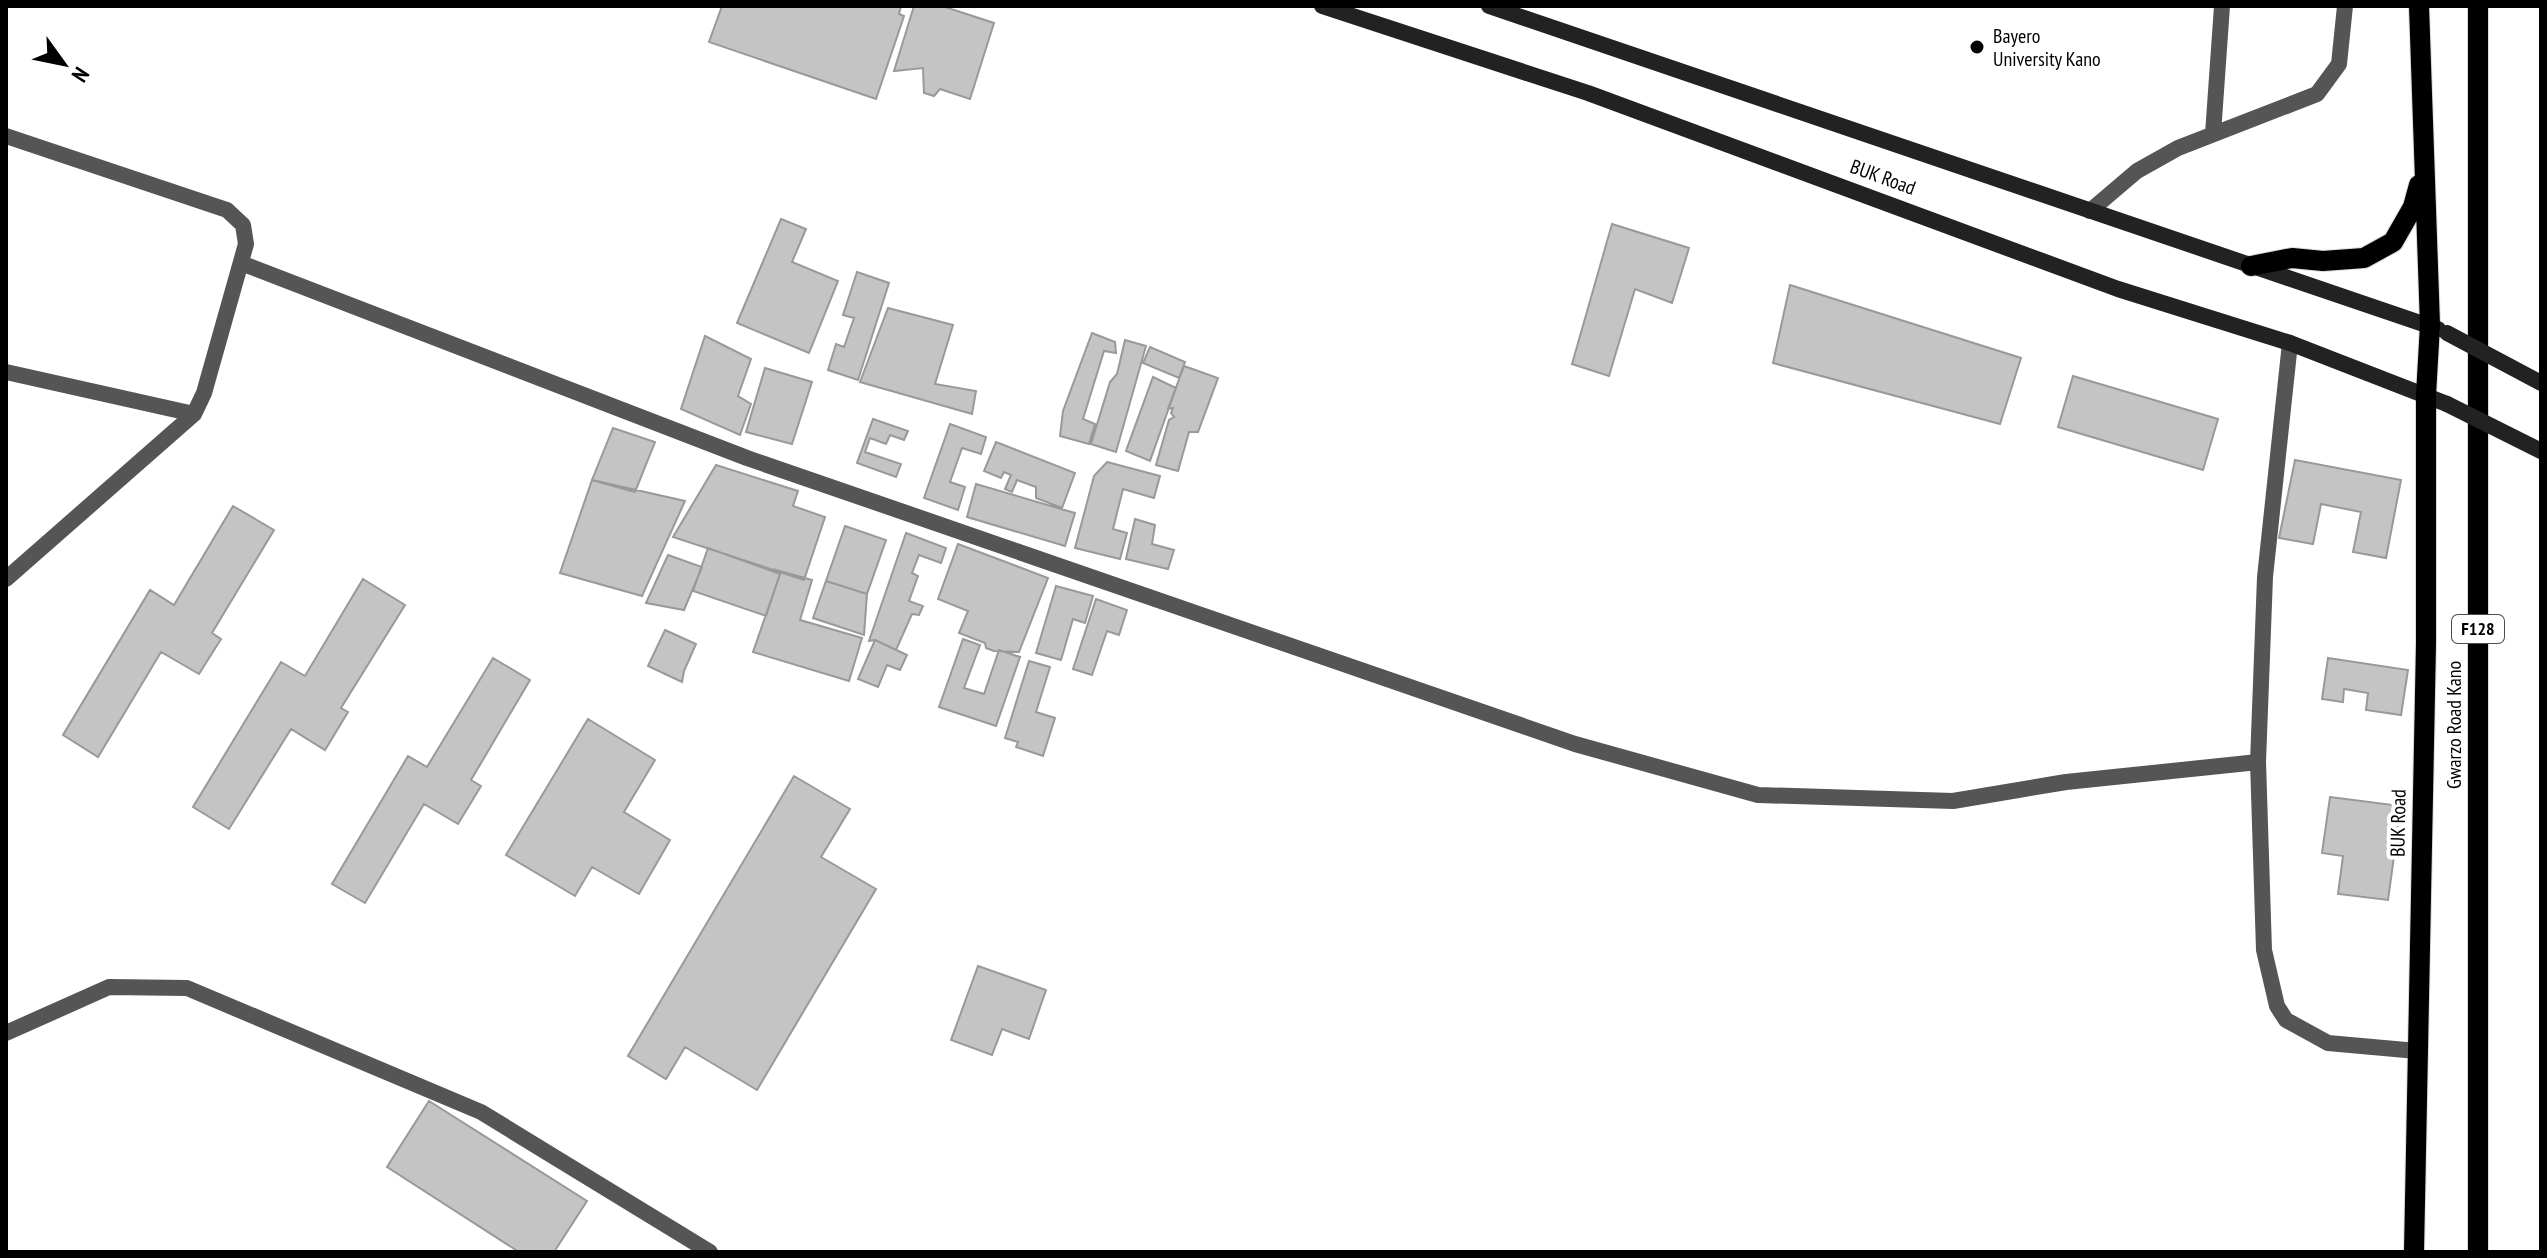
<svg xmlns="http://www.w3.org/2000/svg" width="2547" height="1258" viewBox="0 0 2547 1258" font-family="'PT Sans Narrow',sans-serif">
<rect width="100%" height="100%" fill="#fff"/>
<path fill="#c4c4c4" stroke="#999" stroke-width="2" d="M 722,6 L 901,6 L 899,14 L 904,16 L 876,99 L 709,42 Z
M 914,6 L 942,6 L 994,23 L 970,99 L 940,89 L 934,96 L 924,93 L 923,68 L 894,71 Z
M 781,219 L 806,229 L 792,262 L 838,281 L 809,353 L 737,323 Z
M 1612,224 L 1689,248 L 1672,303 L 1635,289 L 1609,376 L 1572,364 Z
M 857,272 L 889,283 L 858,380 L 828,370 L 836,344 L 844,347 L 854,318 L 843,315 Z
M 1790,285 L 2021,358 L 2000,424 L 1773,363 Z
M 888,308 L 953,325 L 935,384 L 976,391 L 972,414 L 860,382 Z
M 1092,333 L 1115,342 L 1116,353 L 1104,351 L 1083,419 L 1095,424 L 1089,444 L 1060,436 L 1063,411 Z
M 705,336 L 751,359 L 738,396 L 751,404 L 740,435 L 681,409 Z
M 1125,340 L 1146,346 L 1116,452 L 1091,444 L 1110,382 L 1117,374 Z
M 1150,347 L 1185,362 L 1179,378 L 1143,363 Z
M 1184,366 L 1218,378 L 1198,432 L 1189,432 L 1178,471 L 1156,465 L 1169,420 L 1174,417 L 1171,413 L 1173,408 L 1168,409 Z
M 765,368 L 812,382 L 792,444 L 746,432 Z
M 2073,376 L 2218,419 L 2203,470 L 2058,427 Z
M 1153,377 L 1176,388 L 1150,461 L 1126,451 Z
M 873,419 L 908,431 L 904,440 L 890,435 L 886,444 L 870,438 L 865,452 L 901,464 L 896,477 L 857,463 Z
M 950,424 L 986,437 L 981,454 L 962,448 L 950,482 L 965,487 L 958,510 L 924,498 Z
M 613,428 L 655,442 L 635,492 L 592,480 Z
M 996,442 L 1075,473 L 1062,508 L 1036,498 L 1036,487 L 1017,480 L 1012,492 L 1005,489 L 1011,475 L 1004,472 L 1001,478 L 984,471 Z
M 2295,460 L 2401,480 L 2386,558 L 2353,552 L 2361,512 L 2321,504 L 2313,544 L 2279,538 Z
M 1107,462 L 1160,476 L 1154,498 L 1123,489 L 1113,529 L 1127,533 L 1120,559 L 1075,548 L 1094,476 Z
M 716,465 L 798,491 L 793,506 L 825,517 L 804,580 L 673,537 Z
M 592,480 L 685,501 L 642,596 L 560,573 Z
M 976,484 L 1075,513 L 1065,546 L 967,517 Z
M 233,506 L 274,530 L 212,633 L 221,639 L 199,674 L 161,652 L 98,757 L 63,735 L 150,590 L 174,605 Z
M 1135,519 L 1155,525 L 1152,544 L 1174,550 L 1168,569 L 1126,559 Z
M 845,526 L 886,540 L 867,594 L 826,581 Z
M 906,533 L 946,548 L 941,563 L 919,555 L 912,573 L 918,576 L 909,601 L 923,606 L 919,615 L 912,614 L 896,650 L 875,640 L 869,641 Z
M 958,544 L 1048,578 L 1019,652 L 994,651 L 986,648 L 985,643 L 959,633 L 968,611 L 938,599 Z
M 708,548 L 780,574 L 766,616 L 693,591 Z
M 668,555 L 702,567 L 684,610 L 646,603 Z
M 776,570 L 812,580 L 800,620 L 862,638 L 849,681 L 753,652 L 780,574 Z
M 363,579 L 405,605 L 341,708 L 348,712 L 325,750 L 291,729 L 229,829 L 193,807 L 281,662 L 305,676 Z
M 826,581 L 867,594 L 864,635 L 813,618 Z
M 1056,586 L 1093,596 L 1085,623 L 1073,619 L 1061,660 L 1036,653 Z
M 1096,599 L 1127,610 L 1119,635 L 1107,631 L 1092,675 L 1073,669 Z
M 665,630 L 696,644 L 684,671 L 682,682 L 648,666 Z
M 963,639 L 980,645 L 964,688 L 984,694 L 999,650 L 1020,657 L 996,726 L 939,707 Z
M 875,640 L 907,655 L 900,670 L 887,665 L 878,687 L 858,679 Z
M 493,658 L 530,680 L 471,780 L 481,786 L 458,824 L 424,804 L 365,903 L 332,884 L 408,756 L 427,767 Z
M 2328,658 L 2408,670 L 2401,715 L 2366,710 L 2368,693 L 2344,689 L 2343,702 L 2322,699 Z
M 1029,661 L 1050,667 L 1036,712 L 1055,718 L 1043,756 L 1016,747 L 1018,742 L 1005,738 Z
M 588,719 L 655,760 L 624,812 L 670,840 L 639,894 L 592,867 L 575,896 L 506,855 Z
M 794,776 L 850,809 L 821,857 L 876,889 L 757,1090 L 685,1047 L 666,1079 L 628,1056 Z
M 2330,797 L 2401,806 L 2388,900 L 2338,894 L 2343,856 L 2322,853 Z
M 978,966 L 1046,990 L 1029,1039 L 1002,1029 L 992,1055 L 951,1040 Z
M 429,1101 L 587,1201 L 554,1252 L 519,1252 L 387,1167 Z"/>
<g fill="none" stroke-linecap="round" stroke-linejoin="round">
<defs>
<path id="primary" d="M 2478,6 L 2478,1252
M 2251,266 L 2292,258 L 2323,261 L 2364,258 L 2393,242 L 2413,207 L 2419,185
M 2414,1252 L 2426,643 L 2426,395 L 2430,325 L 2419,6"/>
</defs>
<use href="#primary" stroke="#dbdbdb" stroke-width="22"/>
<path stroke="#555" stroke-width="16" d="M 2213,134 L 2222,6
M 2090,211 L 2137,171 L 2178,148 L 2317,94 L 2339,64 L 2345,6
M 6,1033 L 109,987 L 187,988 L 481,1112 L 710,1252"/>
<path stroke="#555" stroke-width="16" d="M 6,136 L 227,210 L 243,225 L 246,244 L 204,393 L 194,414 L 6,579
M 241,263 L 747,458 L 1575,744 L 1758,795 L 1953,801 L 2066,782 L 2258,762
M 2290,343 L 2265,577 L 2258,762 L 2264,950 L 2277,1006 L 2286,1020 L 2328,1043 L 2417,1051
M 6,372 L 194,414"/>
<path stroke="#222" stroke-width="16" d="M 1322,6 L 1588,93 L 2118,289 L 2290,343 L 2447,404
M 1489,6 L 2438,329"/>
<use href="#primary" stroke="#000" stroke-width="20"/>
<path stroke="#222" stroke-width="16" d="M 2447,333 L 2541,383
M 2447,404 L 2541,451"/>
</g>
<circle fill="#000" stroke="#fff" stroke-width="3" cx="1977" cy="47" r="8"/>
<g text-anchor="middle" stroke-width="8" stroke-linejoin="round" paint-order="stroke">
<rect fill="#fff" stroke="#4c4c4c" stroke-width="2" x="2452" y="615" width="52" height="28" rx="6"/>
<g font-size="18" font-weight="bold" fill="#000">
<text x="2478" y="635">F128</text>
</g>
<g font-size="20" fill="#000" stroke="#fff" text-anchor="start">
<text x="1993" y="43">Bayero<tspan x="1993" dy="23">University Kano</tspan></text>
</g>
<g font-size="20" fill="#000" stroke="#fff">
<text transform="translate(1883 177) rotate(20)" y="7">BUK Road</text>
<text transform="translate(2454 725) rotate(-90)" y="7">Gwarzo Road Kano</text>
<text transform="translate(2398 823) rotate(-89)" y="7">BUK Road</text>
</g>
</g>
<rect width="2547" height="1258" fill="none" stroke="#000000" stroke-width="16"/>
<g transform="translate(64 64) rotate(123)" stroke="#ffffff" stroke-width="6" paint-order="stroke">
<path d="M0-6L14 30L0 20L-14 30Z" fill="#000000"/>
<text y="-12" font-size="22" font-weight="bold" text-anchor="middle" fill="#000000">N</text>
</g>
</svg>
